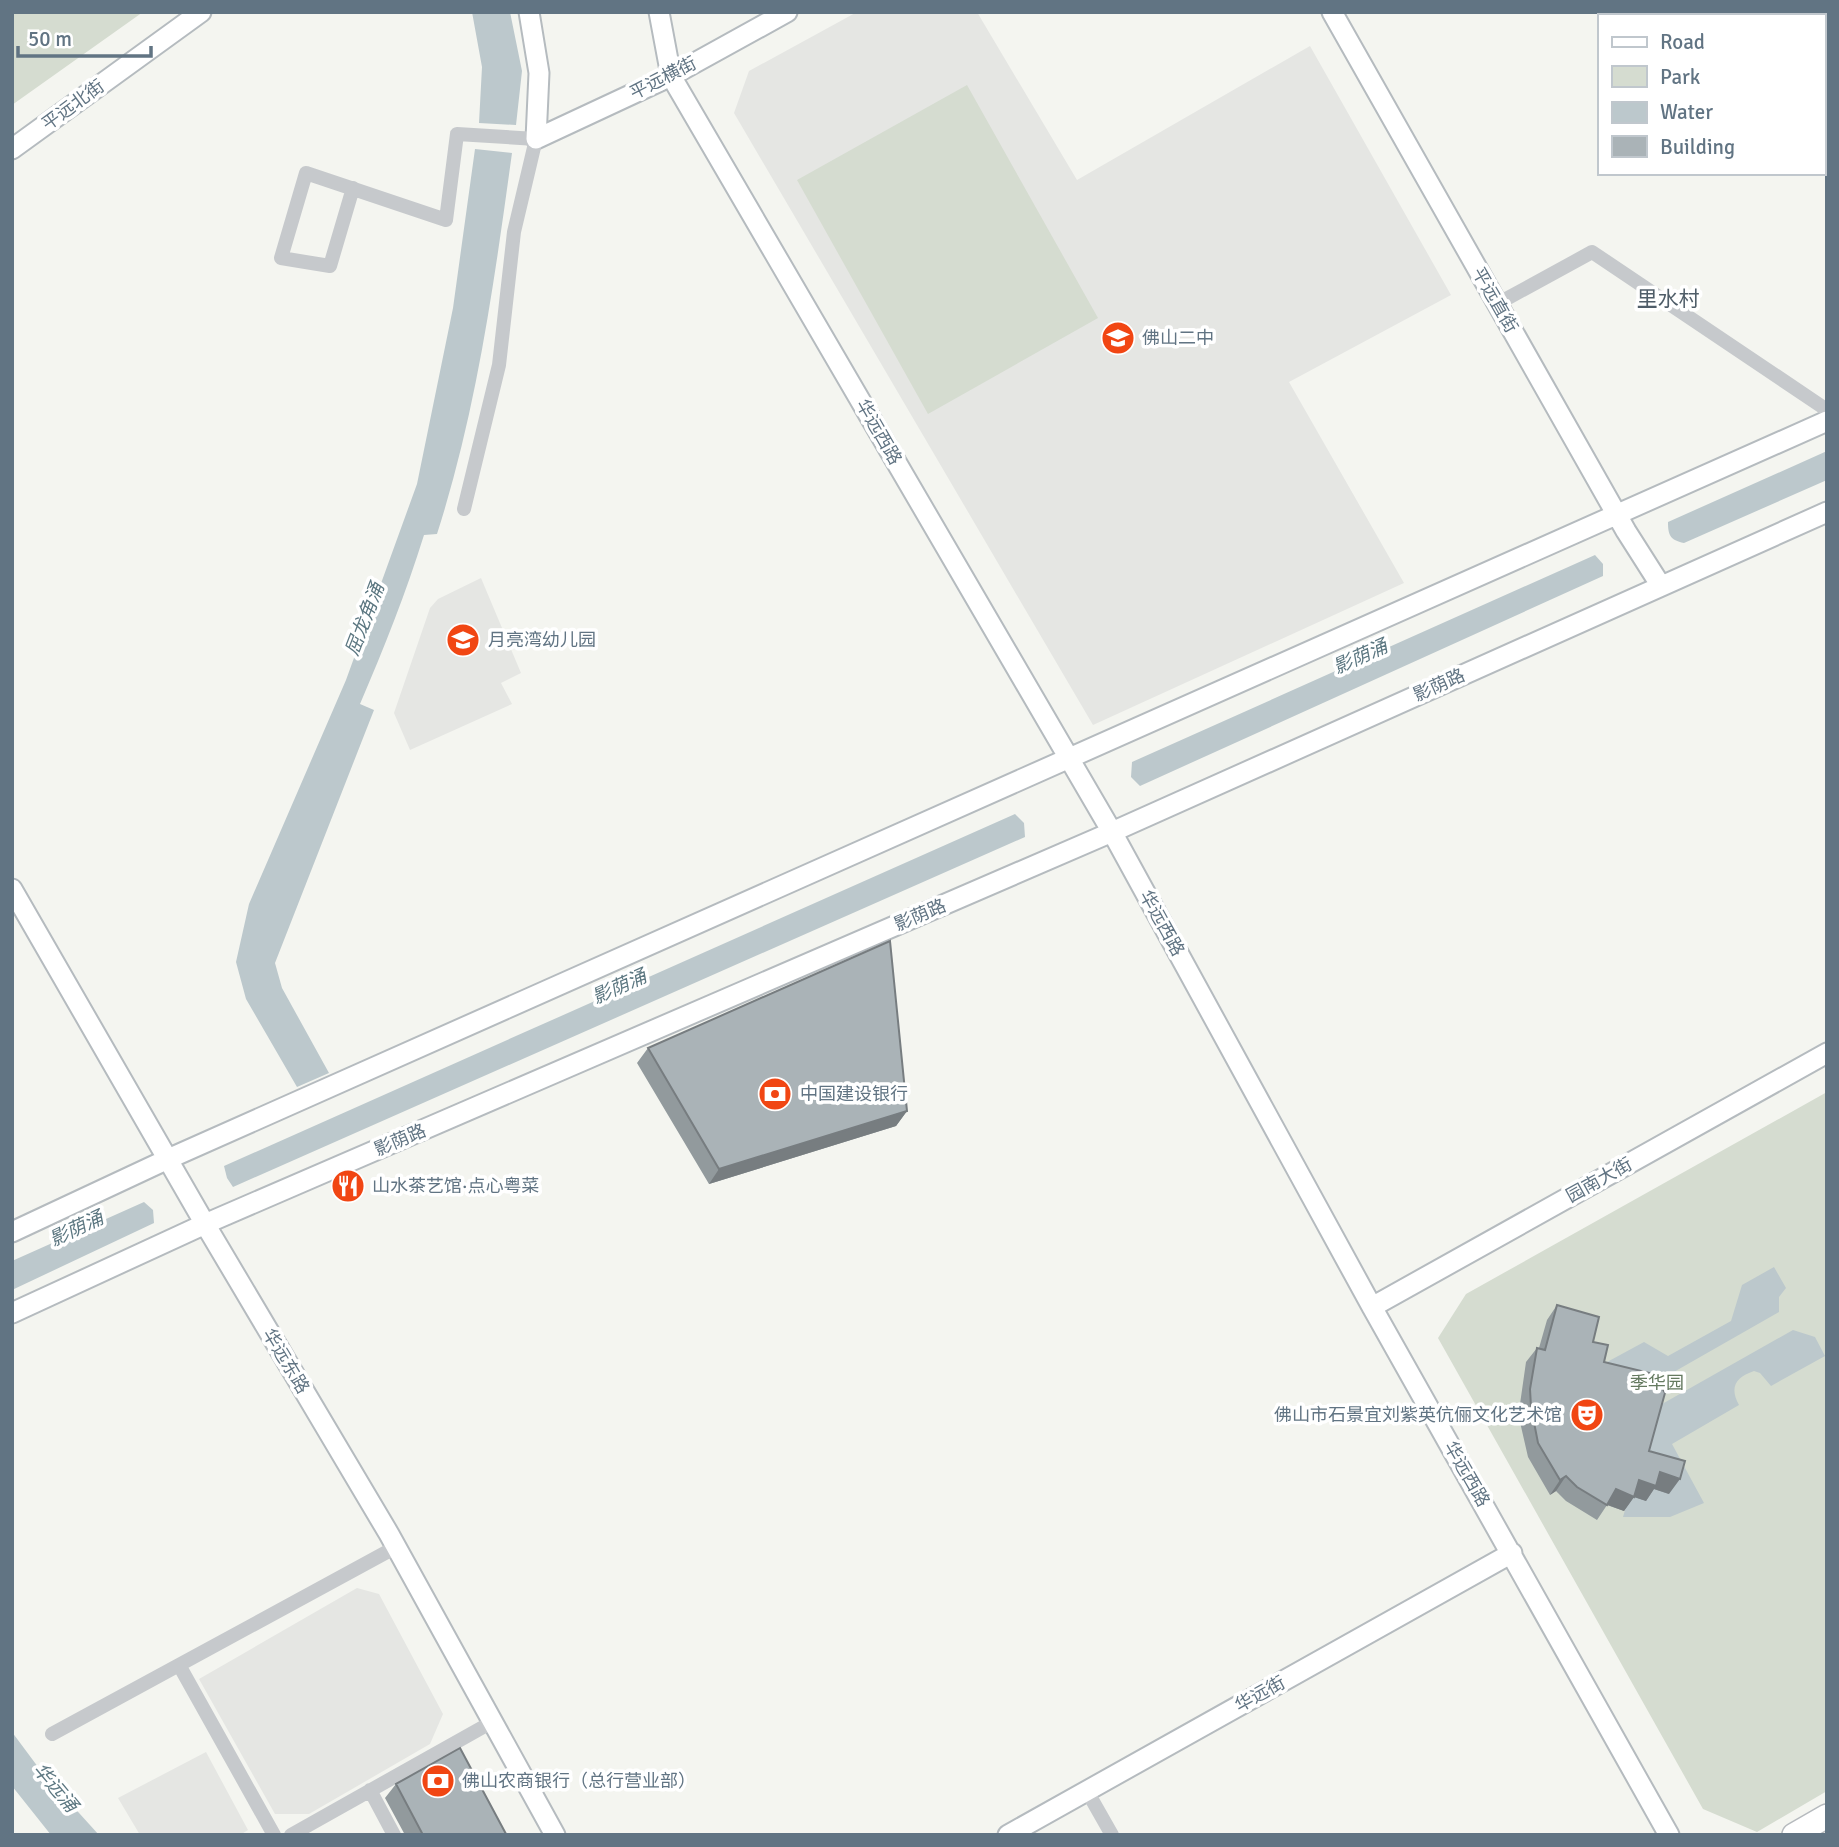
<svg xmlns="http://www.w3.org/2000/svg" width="1839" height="1847" viewBox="0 0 1839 1847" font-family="Signika,'Noto Sans SC',sans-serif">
<rect width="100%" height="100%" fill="#f4f5f0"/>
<path fill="#e5e6e3" d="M 857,12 L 977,12 L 1077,180 L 1310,46 L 1451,295 L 1289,382 L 1404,583 L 1093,725 L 734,113 L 749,71 Z
M 481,578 L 521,673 L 501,683 L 512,704 L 410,750 L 394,713 L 430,608 L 438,599 Z
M 357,1588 L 379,1594 L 443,1714 L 430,1744 L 309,1814 L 275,1814 L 199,1679 Z
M 206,1752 L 248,1830 L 240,1835 L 140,1835 L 118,1798 Z"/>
<path fill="#d5dcd0" d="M 12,12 L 143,12 L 12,105 Z
M 967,85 L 1098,318 L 928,414 L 797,180 Z
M 1827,1092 L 1827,1791 L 1757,1832 L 1703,1809 L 1438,1338 L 1466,1294 Z"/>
<path fill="#bcc8cc" d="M 472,12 L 510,12 L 522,71 L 516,125 L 479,123 L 482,67 Z
M 475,149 L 512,153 C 494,283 477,409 437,534 L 424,535 C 406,593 384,648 360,704 L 374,710 L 275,963 L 282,988 L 329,1073 L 297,1087 L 246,999 L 236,962 L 249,904 L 346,680 L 417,484 L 453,308 Z
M 1827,451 L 1827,480 L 1684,543 C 1670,540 1668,535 1668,522 Z
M 1595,555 L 1603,564 L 1603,576 L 1140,786 L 1131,777 L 1132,762 Z
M 1015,814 L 1024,823 L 1025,837 L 233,1187 L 227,1178 L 224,1166 Z
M 144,1202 L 153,1210 L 154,1223 L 12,1290 L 12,1261 Z
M 1774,1267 L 1786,1288 L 1779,1297 L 1779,1312 L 1644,1389 L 1596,1368 L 1644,1342 L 1668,1356 L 1731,1321 L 1742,1285 Z
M 1793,1330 L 1815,1337 L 1825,1356 L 1771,1386 L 1760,1373 L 1754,1371 C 1736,1377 1729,1387 1739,1405 L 1672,1444 L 1704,1503 L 1670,1517 L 1623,1517 L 1655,1408 Z
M 12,1732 L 41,1771 L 99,1835 L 51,1835 L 12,1786 Z"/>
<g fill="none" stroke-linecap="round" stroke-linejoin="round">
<defs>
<path id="secondary" d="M 529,12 L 539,73 L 536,139 L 671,76 L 787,12
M 659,12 L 671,76 L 1112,832 L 1372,1307 L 1669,1835
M 1332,12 L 1626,531 L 1661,586
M 12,149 L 201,12
M 12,889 L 205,1224 L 389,1534 L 555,1835
M 12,1232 L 168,1159 L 1827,421
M 1372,1307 L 1827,1053
M 12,1313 L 205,1224 L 1112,832 L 1827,512
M 1008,1835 L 1512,1553"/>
<path id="primary" d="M 1794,1835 L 1827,1816"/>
</defs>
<use href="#secondary" stroke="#b5bbbf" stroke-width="23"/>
<use href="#primary" stroke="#b6babe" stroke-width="26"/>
<path stroke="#c6c9cc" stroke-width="14" d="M 353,188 L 330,266 L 281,258 L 306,173 L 446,220 L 457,134 L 536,139 L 514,232 L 499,365 L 464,509
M 1497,304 L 1592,252 L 1827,410
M 179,1665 L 274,1835
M 52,1734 L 396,1547
M 370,1790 L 394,1835
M 1087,1791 L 1112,1835
M 291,1835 L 492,1722"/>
<use href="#secondary" stroke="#fff" stroke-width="19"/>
<use href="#primary" stroke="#fff" stroke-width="23"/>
</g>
<path fill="#929a9d" d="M 648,1048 L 907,1111 L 896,1126 L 709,1184 L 637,1063 Z
M 1557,1305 L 1593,1342 L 1649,1451 L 1669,1494 L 1654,1489 L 1646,1501 L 1634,1497 L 1624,1511 L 1607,1505 L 1597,1520 L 1566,1501 L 1556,1491 L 1550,1495 L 1528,1457 L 1520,1422 L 1520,1404 L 1526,1362 L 1537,1348 L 1539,1348 L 1547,1320 Z
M 396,1784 L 505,1835 L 405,1835 L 385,1798 Z"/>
<path fill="#777d80" d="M 907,1111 L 896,1126 L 709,1184 L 719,1169 Z
M 1660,1472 L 1680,1479 L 1669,1494 L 1654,1489 L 1646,1501 L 1634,1497 L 1624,1511 L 1605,1504 L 1616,1489 Z
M 1566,1476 L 1556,1491 L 1550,1495 L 1560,1480 Z"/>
<path fill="#aab3b7" stroke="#777d80" stroke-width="2" d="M 890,941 L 907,1111 L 719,1169 L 648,1048 Z
M 1557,1305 L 1599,1317 L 1593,1342 L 1608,1345 L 1604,1362 L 1654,1374 L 1665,1393 L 1649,1451 L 1685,1461 L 1680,1479 L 1660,1472 L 1656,1486 L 1639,1480 L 1634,1497 L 1616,1489 L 1607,1505 L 1577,1487 L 1566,1476 L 1560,1480 L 1538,1443 L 1531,1407 L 1530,1389 L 1537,1348 L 1545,1350 Z
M 460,1748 L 506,1834 L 503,1835 L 423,1835 L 396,1784 Z"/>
<defs>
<symbol id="school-disc" viewBox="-11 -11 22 22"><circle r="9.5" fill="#f14613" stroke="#fff"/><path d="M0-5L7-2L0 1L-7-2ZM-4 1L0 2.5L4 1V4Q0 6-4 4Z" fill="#fff"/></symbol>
<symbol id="bank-disc" viewBox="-11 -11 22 22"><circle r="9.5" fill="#f14613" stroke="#fff"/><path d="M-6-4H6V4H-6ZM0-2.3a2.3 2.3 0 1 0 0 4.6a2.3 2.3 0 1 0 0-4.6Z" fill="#fff"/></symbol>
<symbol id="restaurant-disc" viewBox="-11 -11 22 22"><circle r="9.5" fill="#f14613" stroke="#fff"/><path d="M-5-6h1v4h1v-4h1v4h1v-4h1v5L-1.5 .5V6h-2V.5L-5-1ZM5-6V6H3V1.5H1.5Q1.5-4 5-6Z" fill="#fff"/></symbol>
<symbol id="theatre-disc" viewBox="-11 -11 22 22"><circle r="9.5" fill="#f14613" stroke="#fff"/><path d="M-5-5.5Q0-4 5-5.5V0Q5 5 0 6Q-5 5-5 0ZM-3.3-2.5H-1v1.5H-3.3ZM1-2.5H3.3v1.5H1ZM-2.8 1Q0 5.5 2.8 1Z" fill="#fff"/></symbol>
</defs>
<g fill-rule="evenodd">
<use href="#school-disc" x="1099" y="319" width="38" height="38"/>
<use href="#school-disc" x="444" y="621" width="38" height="38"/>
<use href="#bank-disc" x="756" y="1075" width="38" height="38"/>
<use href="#restaurant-disc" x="329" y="1167" width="38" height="38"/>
<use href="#theatre-disc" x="1568" y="1396" width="38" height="38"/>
<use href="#bank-disc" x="419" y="1762" width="38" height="38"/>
</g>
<g text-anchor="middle" stroke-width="7" stroke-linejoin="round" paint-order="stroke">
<g font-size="18" fill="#617483" stroke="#fff">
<text transform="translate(663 78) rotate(-27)" y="6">平远横街</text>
<text transform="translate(73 105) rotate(-36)" y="6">平远北街</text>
<text transform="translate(1495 300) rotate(60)" y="6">平远直街</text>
<text transform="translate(879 432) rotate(60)" y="6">华远西路</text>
<text transform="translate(1439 685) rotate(-24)" y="6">影荫路</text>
<text transform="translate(920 915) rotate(-23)" y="6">影荫路</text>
<text transform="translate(1162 923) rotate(61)" y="6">华远西路</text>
<text transform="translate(400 1140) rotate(-23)" y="6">影荫路</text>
<text transform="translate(1599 1180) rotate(-29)" y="6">园南大街</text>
<text transform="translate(286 1361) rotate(59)" y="6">华远东路</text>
<text transform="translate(1467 1474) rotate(60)" y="6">华远西路</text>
<text transform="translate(1260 1694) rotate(-29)" y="6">华远街</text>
</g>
<g font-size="18" fill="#617483" stroke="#fff" text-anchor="start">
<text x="1142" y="344">佛山二中</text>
<text x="488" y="646">月亮湾幼儿园</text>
<text x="800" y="1100">中国建设银行</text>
<text x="372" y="1192">山水茶艺馆·点心粤菜</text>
<text x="1562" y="1421" text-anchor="end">佛山市石景宜刘紫英伉俪文化艺术馆</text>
<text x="462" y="1787">佛山农商银行（总行营业部）</text>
</g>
<g font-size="18" fill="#657a60" stroke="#fff">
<text x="1657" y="1389">季华园</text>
</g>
<g font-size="19" font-style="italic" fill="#5c7781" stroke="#fff">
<text transform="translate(364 619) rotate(-69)" y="7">屈龙角涌</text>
<text transform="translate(1360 656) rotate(-24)" y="7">影荫涌</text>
<text transform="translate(619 986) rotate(-24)" y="7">影荫涌</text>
<text transform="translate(76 1228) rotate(-25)" y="7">影荫涌</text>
<text transform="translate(56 1787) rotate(50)" y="7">华远涌</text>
</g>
<g font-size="21" fill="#4f5d68" stroke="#fff">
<text x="1668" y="306">里水村</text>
</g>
</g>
<rect width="1839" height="1847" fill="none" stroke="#617483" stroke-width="28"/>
<rect x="1598" y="14" width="228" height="161" fill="#ffffff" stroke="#c0c7cd" stroke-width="2"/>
<rect x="1612" y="37" width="35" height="10" fill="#ffffff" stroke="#c0c7cd" stroke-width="2"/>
<text x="1660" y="49" font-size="21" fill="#617483">Road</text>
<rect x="1612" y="66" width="35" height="21" fill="#d5dcd0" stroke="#c0c7cd" stroke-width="2"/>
<text x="1660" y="84" font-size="21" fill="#617483">Park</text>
<rect x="1612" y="102" width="35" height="21" fill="#bcc8cc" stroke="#c0c7cd" stroke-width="2"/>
<text x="1660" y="119" font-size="21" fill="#617483">Water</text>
<rect x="1612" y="136" width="35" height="21" fill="#aab3b7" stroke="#c0c7cd" stroke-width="2"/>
<text x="1660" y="154" font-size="21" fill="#617483">Building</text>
<path d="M18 46v10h133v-10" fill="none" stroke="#617483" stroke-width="3.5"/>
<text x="28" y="46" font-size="21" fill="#617483" stroke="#ffffff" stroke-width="5" paint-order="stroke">50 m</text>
</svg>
